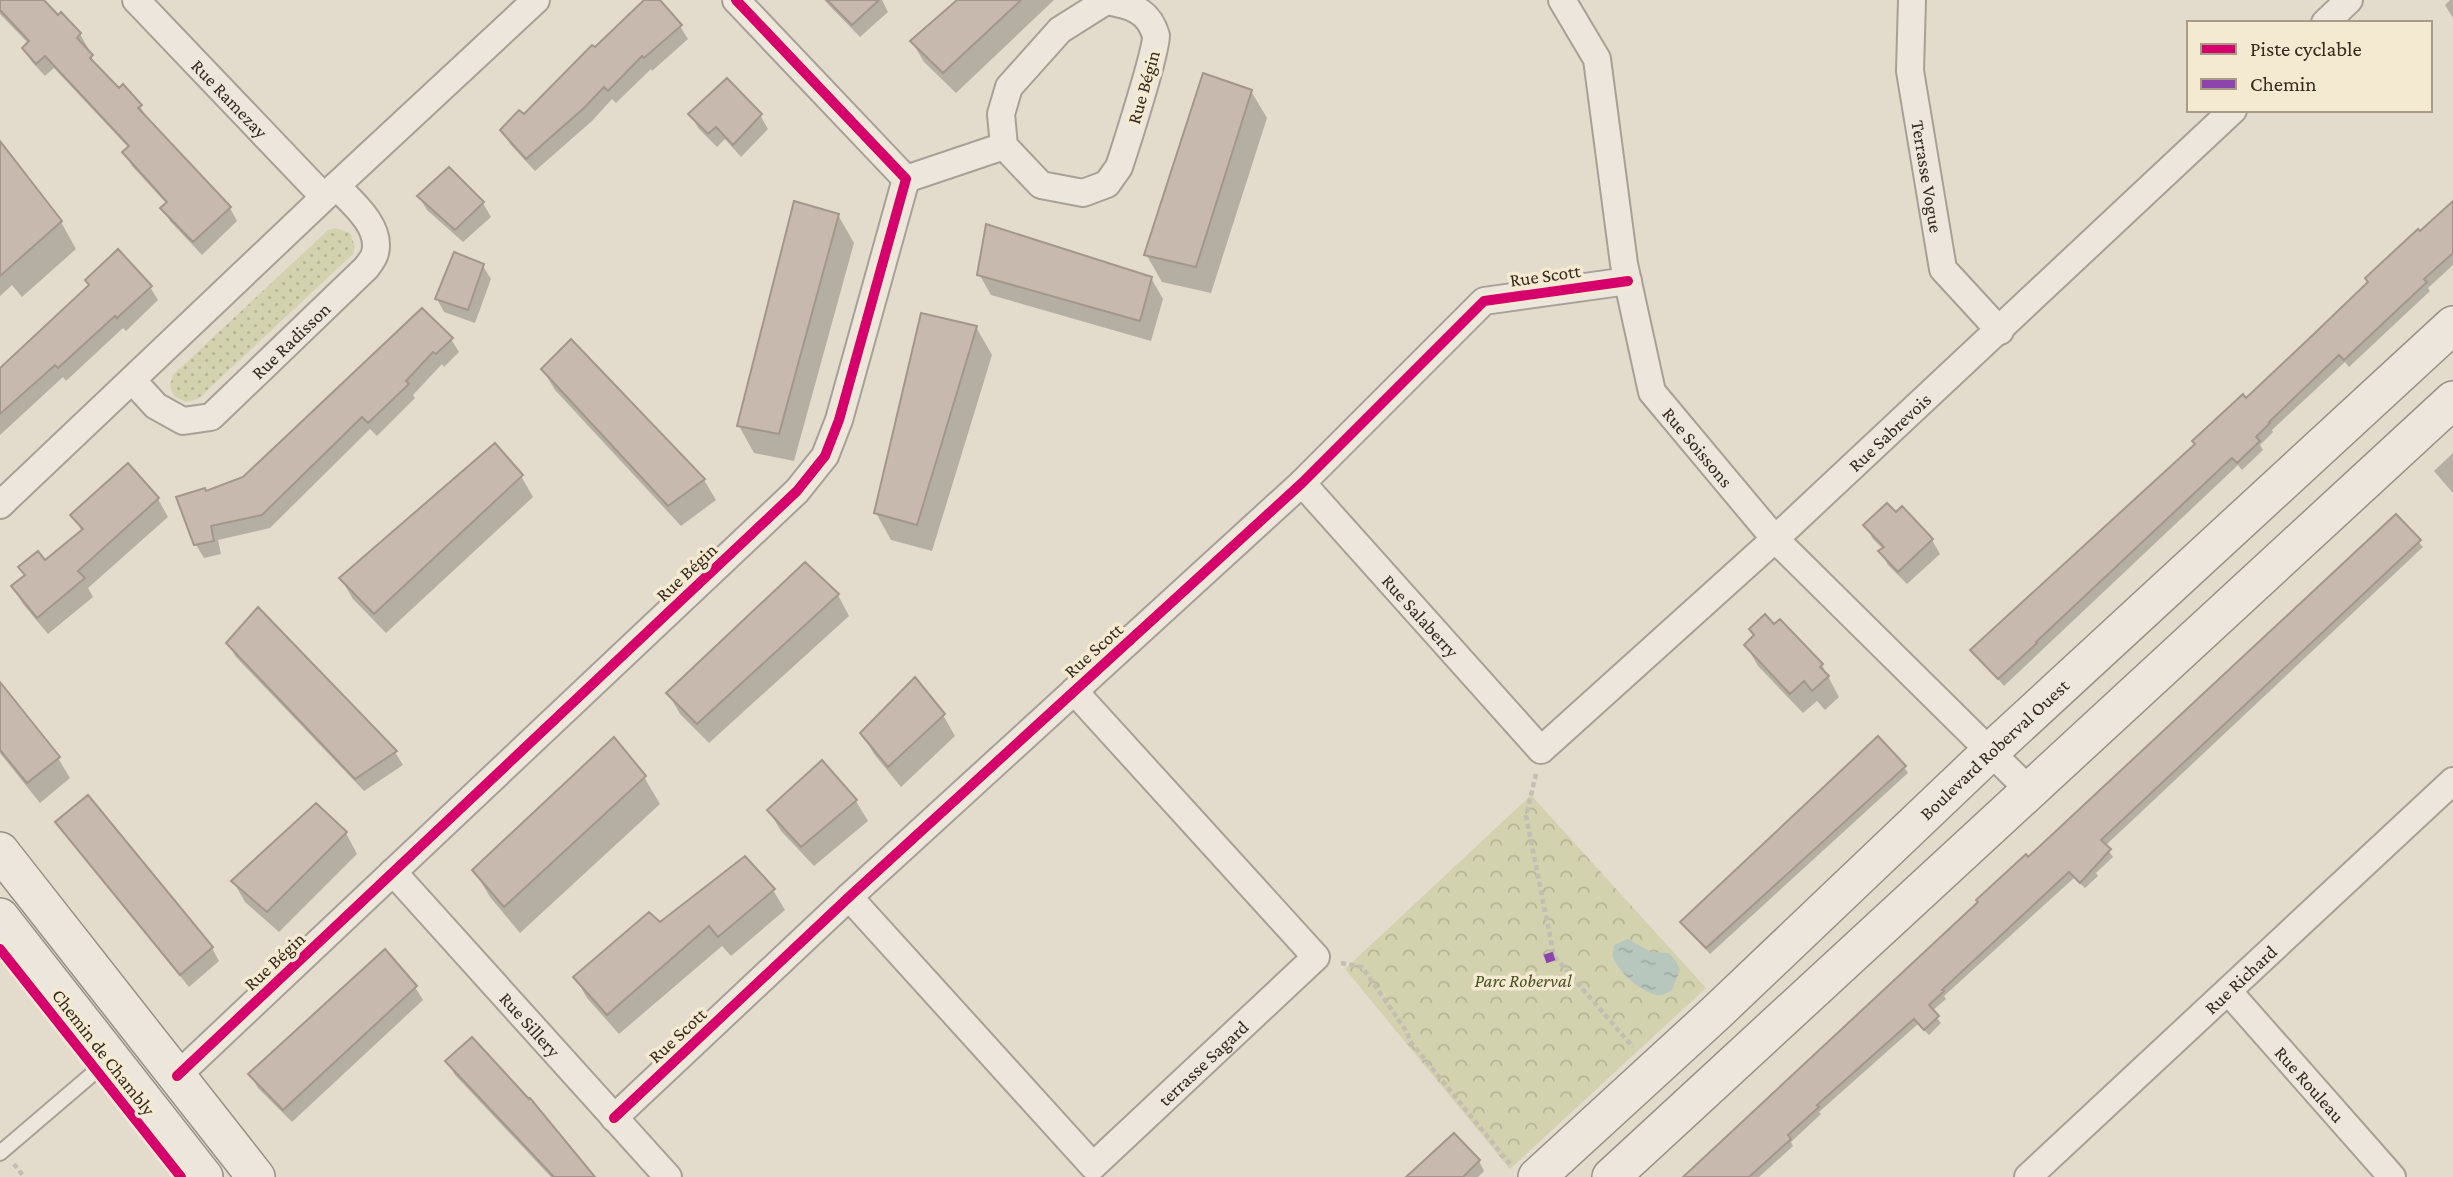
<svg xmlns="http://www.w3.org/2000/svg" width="2453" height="1177" viewBox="0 0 2453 1177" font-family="'Crimson Pro',serif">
<defs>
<pattern id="grass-dots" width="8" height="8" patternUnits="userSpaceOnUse" patternTransform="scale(1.75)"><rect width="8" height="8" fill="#d3d2ae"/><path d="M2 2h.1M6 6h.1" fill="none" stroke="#b6b495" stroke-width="1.8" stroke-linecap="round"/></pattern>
<pattern id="forest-crowns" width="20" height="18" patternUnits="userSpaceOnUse" patternTransform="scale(1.75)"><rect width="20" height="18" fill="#d3d2ae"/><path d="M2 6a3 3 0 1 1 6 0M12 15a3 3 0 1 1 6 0" fill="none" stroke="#b6b495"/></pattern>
<pattern id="water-ripples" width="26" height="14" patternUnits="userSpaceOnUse" patternTransform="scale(1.75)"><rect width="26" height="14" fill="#b7c7bd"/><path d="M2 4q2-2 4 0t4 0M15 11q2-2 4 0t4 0" fill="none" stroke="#9eaba2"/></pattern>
</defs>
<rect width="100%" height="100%" fill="#e3dbcc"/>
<path fill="url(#grass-dots)" d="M 336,228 L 350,233 L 355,247 L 353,254 L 198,399 L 186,402 L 174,396 L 170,386 L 173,375 L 328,230 Z"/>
<path fill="url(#forest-crowns)" d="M 1531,795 L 1706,988 L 1510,1169 L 1345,969 Z"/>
<path fill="url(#water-ripples)" d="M 1628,939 L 1651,952 L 1669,953 L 1676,961 L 1680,970 L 1672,990 C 1671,991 1663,995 1662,995 C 1647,998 1616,970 1613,957 C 1613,953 1614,949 1614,945 Z"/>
<path fill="#0003" d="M 0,0 L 42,0 L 58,17 L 61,14 L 80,34 L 88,48 L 86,50 L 100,70 L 118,90 L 140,106 L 148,120 L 230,208 L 237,221 L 202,255 L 170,221 L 163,208 L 167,204 L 132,166 L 124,152 L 129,148 L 54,68 L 45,76 L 32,62 L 24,49 L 29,44 L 0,14 Z
M 646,0 L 657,0 L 680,26 L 688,39 L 652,71 L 651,69 L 616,103 L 612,99 L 592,121 L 535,171 L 510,144 L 502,130 L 524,116 Z
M 824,0 L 882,0 L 888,12 L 860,37 Z
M 959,0 L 1054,0 L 956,93 L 924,62 L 912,42 Z
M 2450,0 L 2453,0 L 2453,18 L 2445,5 Z
M 1251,91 L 1267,118 L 1211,293 L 1162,282 L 1146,254 Z
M 691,114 L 760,115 L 768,129 L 741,157 L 725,139 L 717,147 L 698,128 Z
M 0,144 L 61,222 L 76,249 L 22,297 L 12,285 L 0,296 Z
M 448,170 L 483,203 L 491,217 L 463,242 L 427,210 L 419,197 Z
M 2453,203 L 2453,265 L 2428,288 L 2430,291 L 2349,367 L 2345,362 L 2272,430 L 2273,432 L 2260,445 L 2263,450 L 2242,470 L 2238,465 L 2004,686 L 1973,650 L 2246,400 Z
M 838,215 L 854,243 L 794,461 L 754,453 L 739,426 Z
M 483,266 L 491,279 L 475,323 L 444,312 L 437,299 Z
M 979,274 L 1151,278 L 1163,299 L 1151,341 L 991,295 Z
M 90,286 L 150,287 L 158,300 L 126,331 L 123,328 L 66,381 L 63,377 L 0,435 L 0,371 Z
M 976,327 L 992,355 L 932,551 L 891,540 L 876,513 Z
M 451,339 L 459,352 L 444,367 L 442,364 L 413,395 L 415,398 L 377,436 L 370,429 L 270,528 L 218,540 L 221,554 L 204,558 L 196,545 L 178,498 L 206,493 L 244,479 Z
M 571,342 L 704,480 L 716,500 L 681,526 L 555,390 L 543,370 Z
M 495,445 L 521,476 L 533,497 L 386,633 L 353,599 L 341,579 Z
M 2453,453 L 2453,493 L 2434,471 Z
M 127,465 L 158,499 L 168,517 L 88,588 L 93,597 L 48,634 L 23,604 L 13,587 L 25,576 L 20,568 L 45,562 L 82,532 L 73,515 Z
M 2396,516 L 2423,547 L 2105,846 L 2113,857 L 2096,873 L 2098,876 L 2085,888 L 2074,878 L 1944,996 L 1946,999 L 1932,1011 L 1941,1023 L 1929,1035 L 1918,1024 L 1819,1112 L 1821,1114 L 1791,1142 L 1793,1146 L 1759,1177 L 1685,1177 Z
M 1865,525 L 1932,540 L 1940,554 L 1907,584 L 1888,565 L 1881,552 L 1883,549 L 1873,539 Z
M 838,595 L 849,616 L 709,743 L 680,714 L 668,693 Z
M 228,644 L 395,752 L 403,765 L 364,791 L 236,657 Z
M 1746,645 L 1822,665 L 1839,697 L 1825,710 L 1817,701 L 1803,713 L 1758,666 Z
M 0,686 L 58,758 L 70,778 L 40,803 L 0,753 Z
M 943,715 L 955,736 L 901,787 L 874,754 L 862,733 Z
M 1904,767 L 1908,773 L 1710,954 L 1686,929 L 1682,923 Z
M 644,777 L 660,804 L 520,933 L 490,897 L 474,870 Z
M 856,801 L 868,821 L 814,866 L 781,831 L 769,811 Z
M 57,822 L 212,948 L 219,961 L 189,987 L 65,835 Z
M 346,833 L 357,854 L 279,932 L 245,902 L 233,881 Z
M 773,890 L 785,910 L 731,956 L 722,946 L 619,1034 L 587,998 L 575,977 L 659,925 Z
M 415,987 L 423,1000 L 292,1122 L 258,1088 L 250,1075 Z
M 447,1061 L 530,1100 L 593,1177 L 551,1177 L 455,1075 Z
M 1454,1135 L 1479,1161 L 1484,1171 L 1478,1177 L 1408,1177 Z"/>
<path fill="#c7b9ad" stroke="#a3978b" stroke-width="2" d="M 0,0 L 44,0 L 58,15 L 61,12 L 81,33 L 77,38 L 93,55 L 90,58 L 119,88 L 123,84 L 142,105 L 138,108 L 231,207 L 193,242 L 160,208 L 167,202 L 122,152 L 129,146 L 45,56 L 36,64 L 22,48 L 29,41 L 0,10 Z
M 644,0 L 660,0 L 682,25 L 644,58 L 642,56 L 608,91 L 604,87 L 584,108 L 526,159 L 500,130 L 519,110 L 524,114 L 592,45 L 595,47 Z
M 827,0 L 879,0 L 852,25 Z
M 957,0 L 1021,0 L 943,73 L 910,41 Z
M 1203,73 L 1252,90 L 1196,267 L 1144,255 Z
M 727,78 L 762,114 L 733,145 L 716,127 L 708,134 L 688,114 Z
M 0,141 L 62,221 L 0,276 Z
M 449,167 L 484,202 L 455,230 L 417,196 Z
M 794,201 L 839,214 L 779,434 L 737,426 Z
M 2453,201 L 2453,253 L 2424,279 L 2427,282 L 2344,360 L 2339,355 L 2269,422 L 2270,423 L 2256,437 L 2260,441 L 2237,463 L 2232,458 L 2219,470 L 2036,642 L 2037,643 L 1998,679 L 1970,650 L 2195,444 L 2192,441 L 2243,394 L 2246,398 L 2317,331 L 2368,282 L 2365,278 L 2418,229 L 2420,231 Z
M 986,224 L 1152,277 L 1140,321 L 977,275 Z
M 118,249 L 152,286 L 117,318 L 115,316 L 58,368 L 55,365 L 0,414 L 0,368 L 89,285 L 85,280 Z
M 454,252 L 484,264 L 468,310 L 435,299 Z
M 422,308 L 453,338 L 436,354 L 433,352 L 406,381 L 409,384 L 368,423 L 362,417 L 262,515 L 211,526 L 214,541 L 194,545 L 176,497 L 205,488 L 206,491 L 243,477 Z
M 921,313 L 977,326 L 917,525 L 874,513 Z
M 571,339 L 705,479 L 668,506 L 541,369 Z
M 495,443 L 523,475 L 374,614 L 339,578 Z
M 128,463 L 159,498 L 78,571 L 85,578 L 37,618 L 11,586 L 25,575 L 18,567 L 38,551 L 45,560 L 83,529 L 70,515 Z
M 1887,503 L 1896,512 L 1902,506 L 1933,539 L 1898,572 L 1878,551 L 1884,547 L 1863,525 Z
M 2396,514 L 2421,540 L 2101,840 L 2111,849 L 2080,883 L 2069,872 L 1942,990 L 1944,991 L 1929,1005 L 1939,1016 L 1924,1030 L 1914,1019 L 1817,1105 L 1819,1107 L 1788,1135 L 1791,1139 L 1749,1177 L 1683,1177 L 1978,902 L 1976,900 L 2026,854 L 2028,857 Z
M 805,562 L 839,594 L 697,724 L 666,693 Z
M 258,607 L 397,751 L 355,779 L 226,643 Z
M 1765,614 L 1774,624 L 1780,619 L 1823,664 L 1820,667 L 1829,676 L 1812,691 L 1804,681 L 1790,694 L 1744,645 L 1754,635 L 1749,629 Z
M 915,677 L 945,714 L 888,767 L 860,733 Z
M 0,682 L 60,757 L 27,783 L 0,750 Z
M 1878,736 L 1906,766 L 1706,948 L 1680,922 Z
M 614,737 L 646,776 L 504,907 L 472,870 Z
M 822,760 L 857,800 L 801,847 L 767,810 Z
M 88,795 L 213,947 L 180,975 L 55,822 Z
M 316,803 L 347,832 L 267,912 L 231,881 Z
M 745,856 L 775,889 L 718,937 L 709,926 L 607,1015 L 573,977 L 649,912 L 660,922 Z
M 385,949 L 417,986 L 283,1110 L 248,1074 Z
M 472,1037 L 529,1099 L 530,1098 L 595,1177 L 554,1177 L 445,1061 Z
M 1454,1133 L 1480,1160 L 1463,1177 L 1406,1177 Z"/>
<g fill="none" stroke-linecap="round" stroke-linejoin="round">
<defs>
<path id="lane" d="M 0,1153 L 110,1059"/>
<g id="street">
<path id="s1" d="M 136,0 L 324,197"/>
<path id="s2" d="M 1562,0 L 1597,59 L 1624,264 L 1652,392 L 1775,539 L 2030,791"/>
<path id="s3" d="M 1912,0 L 1910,71 L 1943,269 L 2000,331"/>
<path d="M 1106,1 C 1130,5 1149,10 1156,36 C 1158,46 1125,149 1119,167 L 1107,184 L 1083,193 L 1041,185 L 1004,146 L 1001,114 L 1009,87 L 1060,30 Z"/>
<path d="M 2325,23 L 2349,0"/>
<path d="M 906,179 L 1004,146"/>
<path id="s4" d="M 132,380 L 156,406 L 183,421 L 211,417 L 366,268 C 369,264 374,258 375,253 C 382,227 352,202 336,186"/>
<path id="s5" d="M 1302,483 L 1541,750 L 1775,539 L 2233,110"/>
<path d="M 0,505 L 336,186 L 536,0"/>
<path id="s6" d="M 393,872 L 668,1177"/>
<path id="s7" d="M 849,897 L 1093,1166 L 1316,957 L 1074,691"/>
<path id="s8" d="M 2228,991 L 2392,1177"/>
<path d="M 177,1076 L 797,491 L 825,456 L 839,420 L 906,179 L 736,0"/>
<path d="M 614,1118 L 849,897 L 1302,483 L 1484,301 L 1628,281"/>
<path id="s9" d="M 2028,1177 L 2453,781"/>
</g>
<g id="secondary">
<path d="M 0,851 L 256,1177"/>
<path d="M 0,917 L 204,1177"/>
<path id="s10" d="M 1537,1177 L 1718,1011 L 1991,751 L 2453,325"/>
<path d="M 1611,1177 L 2453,400"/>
</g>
</defs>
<use href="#lane" stroke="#a8a095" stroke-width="18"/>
<use href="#street" stroke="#a8a095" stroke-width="30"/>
<use href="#secondary" stroke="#989085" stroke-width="40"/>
<path stroke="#c4bdb4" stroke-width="4.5" stroke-dasharray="5 3.5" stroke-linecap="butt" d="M 1536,774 L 1526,816 L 1554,956 L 1633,1047
M 1341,963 L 1362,967 L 1407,1032 L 1410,1041 L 1510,1164
M 14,1164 L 24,1177"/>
<use href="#lane" stroke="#ece6dd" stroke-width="14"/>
<use href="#street" stroke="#ece6dd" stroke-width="26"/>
<use href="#secondary" stroke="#ece6dd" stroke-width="37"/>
<path stroke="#8e44ad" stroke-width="9" stroke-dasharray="18 9" stroke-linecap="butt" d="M 1545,959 L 1554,956"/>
<defs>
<path id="cycleway" d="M 0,949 L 181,1177
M 177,1076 L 797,491 L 825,456 L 839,420 L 906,179 L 736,0
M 614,1118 L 849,897 L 1302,483 L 1484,301 L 1628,281"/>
</defs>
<use href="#cycleway" stroke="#f4e9d1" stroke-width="15"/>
<use href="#cycleway" stroke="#d6006c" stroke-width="10"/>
</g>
<g text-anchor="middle" stroke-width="7" stroke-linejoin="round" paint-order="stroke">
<g font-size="19" fill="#36291d" stroke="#f4e9d1">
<text transform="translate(1143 87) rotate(-74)" y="7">Rue Bégin</text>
<text dy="7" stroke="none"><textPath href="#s1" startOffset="136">Rue Ramezay</textPath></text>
<text dy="7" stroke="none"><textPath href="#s3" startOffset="178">Terrasse Vogue</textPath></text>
<text transform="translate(1545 275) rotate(-8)" y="7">Rue Scott</text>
<text dy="7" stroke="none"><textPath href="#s4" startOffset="205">Rue Radisson</textPath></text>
<text dy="7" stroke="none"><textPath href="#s5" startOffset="830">Rue Sabrevois</textPath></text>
<text dy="7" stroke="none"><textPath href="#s2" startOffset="478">Rue Soissons</textPath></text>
<text transform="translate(686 572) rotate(-43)" y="7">Rue Bégin</text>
<text dy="7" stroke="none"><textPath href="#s5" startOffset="178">Rue Salaberry</textPath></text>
<text transform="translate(1093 650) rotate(-42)" y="7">Rue Scott</text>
<text dy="7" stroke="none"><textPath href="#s10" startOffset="626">Boulevard Roberval Ouest</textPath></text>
<text transform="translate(274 961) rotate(-43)" y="7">Rue Bégin</text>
<text dy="7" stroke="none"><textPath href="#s9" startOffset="290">Rue Richard</textPath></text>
<text dy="7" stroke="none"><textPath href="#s6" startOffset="205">Rue Sillery</textPath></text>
<text transform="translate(677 1035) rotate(-43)" y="7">Rue Scott</text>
<text transform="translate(104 1052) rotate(52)" y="7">Chemin de Chambly</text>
<text dy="7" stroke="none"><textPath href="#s7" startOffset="514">terrasse Sagard</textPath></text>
<text dy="7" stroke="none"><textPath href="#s8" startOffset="124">Rue Rouleau</textPath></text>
</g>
<g font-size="19" font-style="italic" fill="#485225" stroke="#f4e9d1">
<text x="1523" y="987">Parc Roberval</text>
</g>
</g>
<rect x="2187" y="21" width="245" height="91" fill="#f4e9d1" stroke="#a89c89" stroke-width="2"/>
<rect x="2201" y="44" width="35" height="10" fill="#d6006c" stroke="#a89c89" stroke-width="2"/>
<text x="2250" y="56" font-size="21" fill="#36291d">Piste cyclable</text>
<rect x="2201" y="79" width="35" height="10" fill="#8e44ad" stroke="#a89c89" stroke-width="2"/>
<text x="2250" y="91" font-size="21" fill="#36291d">Chemin</text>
</svg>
